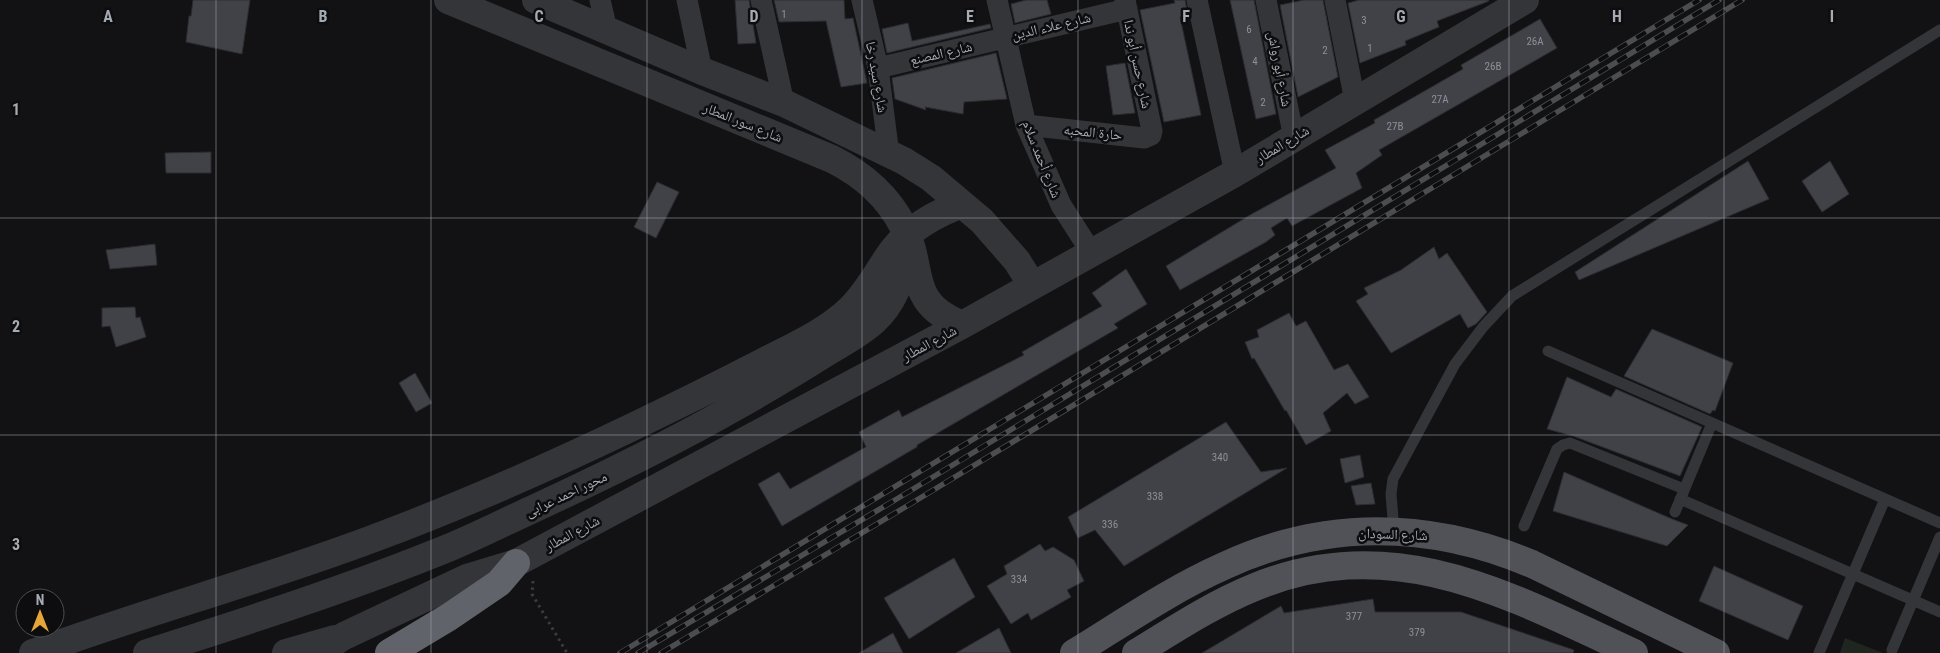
<svg xmlns="http://www.w3.org/2000/svg" width="1940" height="653" viewBox="0 0 1940 653" font-family="'Roboto Condensed','Noto Naskh Arabic',sans-serif">
<rect width="100%" height="100%" fill="#121214"/>
<path fill="#1f261f" d="M 1845,638 L 1883,653 L 1840,653 Z"/>
<path fill="#414247" stroke="#2c2d30" d="M 193,0 L 250,0 L 242,54 L 186,42 L 189,16 L 191,16 Z
M 735,0 L 749,0 L 756,43 L 738,44 Z
M 774,0 L 844,0 L 845,19 L 853,18 L 867,83 L 841,87 L 826,21 L 779,22 Z
M 1026,0 L 1047,0 L 1051,14 L 1015,23 L 1011,4 Z
M 1174,0 L 1185,0 L 1188,15 L 1180,17 L 1201,115 L 1164,122 L 1140,10 L 1175,3 Z
M 1230,0 L 1254,0 L 1276,114 L 1256,119 Z
M 1304,0 L 1323,0 L 1338,77 L 1298,97 L 1280,5 Z
M 1359,0 L 1488,0 L 1489,1 L 1437,21 L 1439,27 L 1405,41 L 1406,45 L 1360,63 L 1348,3 Z
M 1540,19 L 1557,48 L 1379,150 L 1382,155 L 1356,173 L 1362,188 L 1292,226 L 1287,218 L 1271,228 L 1275,235 L 1266,242 L 1180,290 L 1166,266 L 1250,215 L 1336,168 L 1325,150 L 1375,123 L 1374,120 L 1463,69 L 1461,65 Z
M 908,23 L 912,41 L 990,24 L 991,28 L 887,53 L 882,29 Z
M 996,53 L 1007,99 L 964,102 L 963,114 L 925,107 L 926,110 L 895,99 L 892,78 Z
M 1125,63 L 1135,113 L 1113,115 L 1106,66 Z
M 211,152 L 211,173 L 166,173 L 165,153 Z
M 1748,161 L 1769,199 L 1579,280 L 1575,272 Z
M 1830,161 L 1849,194 L 1822,212 L 1802,181 Z
M 657,182 L 679,192 L 656,238 L 634,227 Z
M 155,244 L 157,265 L 110,269 L 106,250 Z
M 1434,247 L 1439,259 L 1447,253 L 1487,312 L 1476,324 L 1468,328 L 1460,314 L 1391,353 L 1356,301 L 1368,294 L 1364,288 L 1401,270 Z
M 1126,269 L 1147,304 L 1114,324 L 1118,328 L 917,445 L 917,447 L 782,526 L 758,484 L 779,472 L 790,489 L 866,447 L 859,432 L 899,410 L 902,417 L 1024,355 L 1022,352 L 1102,306 L 1092,293 Z
M 135,307 L 136,318 L 140,317 L 146,337 L 116,347 L 110,326 L 102,327 L 102,308 Z
M 1289,313 L 1296,326 L 1306,321 L 1334,370 L 1348,364 L 1369,397 L 1355,404 L 1347,393 L 1323,413 L 1331,431 L 1306,445 L 1286,410 L 1285,411 L 1254,358 L 1252,359 L 1245,342 L 1259,337 L 1257,330 Z
M 1652,329 L 1733,363 L 1715,411 L 1713,410 L 1710,414 L 1624,376 Z
M 415,373 L 432,403 L 416,412 L 399,383 Z
M 1567,377 L 1611,397 L 1616,389 L 1702,427 L 1680,476 L 1573,436 L 1547,429 Z
M 1226,422 L 1261,472 L 1287,468 L 1124,566 L 1095,530 L 1078,538 L 1068,517 Z
M 1360,455 L 1364,477 L 1345,483 L 1340,459 Z
M 1564,472 L 1672,519 L 1688,525 L 1667,546 L 1553,511 Z
M 1371,483 L 1375,504 L 1356,505 L 1351,486 Z
M 1040,544 L 1045,551 L 1053,547 L 1074,560 L 1084,581 L 1067,590 L 1071,597 L 1031,620 L 1028,613 L 1011,624 L 987,586 L 1007,574 L 1004,566 Z
M 954,558 L 975,597 L 909,639 L 884,598 Z
M 1714,566 L 1803,606 L 1788,640 L 1699,601 Z
M 1373,599 L 1375,612 L 1461,612 L 1574,650 L 1573,653 L 1202,653 L 1281,606 L 1284,613 Z
M 999,628 L 1011,653 L 956,653 Z
M 893,633 L 903,653 L 859,653 Z"/>
<g fill="none" stroke-linecap="round" stroke-linejoin="round">
<path stroke="#3a3b3f" stroke-width="3" stroke-dasharray="2.5 4" stroke-linecap="butt" d="M 533,581 L 532,594 L 567,653"/>
<path stroke="#343538" stroke-width="11" d="M 1548,351 L 1940,523
M 1680,499 L 1940,612
M 1675,512 L 1712,423
M 1524,526 L 1557,449 L 1563,445 L 1570,443 L 1684,489
M 1394,531 L 1391,494 L 1393,479 L 1455,364 L 1483,327 L 1512,296 L 1940,30
M 1892,650 L 1940,537
M 1819,653 L 1885,499"/>
<path stroke="#343538" stroke-width="21" d="M 600,0 L 607,30
M 687,0 L 702,71
M 761,0 L 784,103
M 862,0 L 878,68 L 889,155
M 997,0 L 1026,125 L 1061,205 L 1091,252
M 1197,0 L 1235,173
M 1266,0 L 1294,138
M 1335,0 L 1355,101
M 878,68 L 1127,9
M 1026,125 L 1144,138 L 1151,135 L 1152,131 L 1125,0"/>
<path stroke="#343538" stroke-width="28" d="M 448,0 L 832,159 C 862,174 887,195 903,226 C 926,270 904,301 962,325
M 536,0 L 702,71 L 784,103 L 904,161 L 931,178 L 982,221 L 1017,261 L 1032,285
M 33,653 C 145,612 260,581 372,539 C 507,489 637,427 765,361 C 794,346 826,332 850,309 C 868,292 878,270 893,250 C 911,227 935,214 962,204
M 147,653 C 250,620 353,587 453,546 C 479,535 505,522 531,510 C 598,479 664,447 728,411 C 762,392 796,372 829,351 C 844,342 861,333 874,321 C 898,299 906,267 907,235
M 286,653 L 335,639
M 317,653 L 344,636 L 467,578 L 516,563 L 962,325 L 1235,173 L 1525,0"/>
<path stroke="#505257" stroke-width="28" d="M 1074,653 C 1123,623 1172,589 1224,566 C 1325,519 1430,521 1532,564 L 1716,653
M 1136,653 C 1175,629 1213,604 1255,587 C 1394,530 1510,596 1634,653"/>
<path stroke="#606369" stroke-width="28" d="M 389,653 L 449,617 L 499,583 L 516,563"/>
<defs>
<path id="rail" d="M 620,653 L 1699,0
M 638,653 L 900,497 L 1719,0
M 661,653 L 907,506 L 1742,0"/>
</defs>
<use href="#rail" stroke="#4b4d51" stroke-width="5.5"/>
<use href="#rail" stroke="#0d0d0f" stroke-width="4" stroke-dasharray="11" stroke-linecap="butt"/>
</g>
<path fill="none" stroke="#a5aab3" stroke-width="1" stroke-opacity="0.55" d="M 216,0 L 216,653M 431,0 L 431,653M 647,0 L 647,653M 862,0 L 862,653M 1078,0 L 1078,653M 1293,0 L 1293,653M 1509,0 L 1509,653M 1724,0 L 1724,653M 0,218 L 1940,218M 0,435 L 1940,435"/>
<g text-anchor="middle" stroke-width="5" stroke-linejoin="round" paint-order="stroke">
<g font-size="11" fill="#8c9098">
<text x="784" y="18">1</text>
<text x="1364" y="24">3</text>
<text x="1249" y="33">6</text>
<text x="1535" y="45">26A</text>
<text x="1370" y="52">1</text>
<text x="1325" y="54">2</text>
<text x="1255" y="65">4</text>
<text x="1493" y="70">26B</text>
<text x="1440" y="103">27A</text>
<text x="1263" y="106">2</text>
<text x="1395" y="130">27B</text>
<text x="1220" y="461">340</text>
<text x="1155" y="500">338</text>
<text x="1110" y="528">336</text>
<text x="1019" y="583">334</text>
<text x="1354" y="620">377</text>
<text x="1417" y="636">379</text>
</g>
<g font-size="14" fill="#a5aab3" stroke="#0d0d0f">
<text transform="translate(1051 26) rotate(-13)" y="5">شارع علاء الدين</text>
<text transform="translate(941 53) rotate(-13)" y="5">شارع المصنع</text>
<text transform="translate(1138 64) rotate(78)" y="5">شارع حسن أبو ندا</text>
<text transform="translate(1280 69) rotate(79)" y="5">شارع أبو رواش</text>
<text transform="translate(877 77) rotate(80)" y="5">شارع سيد رخا</text>
<text transform="translate(743 122) rotate(22)" y="5">شارع سور المطار</text>
<text transform="translate(1093 132) rotate(6)" y="5">حارة المحبه</text>
<text transform="translate(1282 144) rotate(-31)" y="5">شارع المطار</text>
<text transform="translate(1042 159) rotate(68)" y="5">شارع أحمد سلام</text>
<text transform="translate(929 343) rotate(-28)" y="5">شارع المطار</text>
<text transform="translate(566 494) rotate(-25)" y="5">محور احمد عرابى</text>
<text transform="translate(572 533) rotate(-28)" y="5">شارع المطار</text>
<text transform="translate(1393 534) rotate(2)" y="5">شارع السودان</text>
</g>
</g>
<g font-size="16" text-anchor="middle" font-weight="bold" fill="#a5aab3" stroke="#0d0d0f" stroke-width="5" stroke-linejoin="round" paint-order="stroke">
<text x="108" y="22">A</text>
<text x="323" y="22">B</text>
<text x="539" y="22">C</text>
<text x="754" y="22">D</text>
<text x="970" y="22">E</text>
<text x="1186" y="22">F</text>
<text x="1401" y="22">G</text>
<text x="1617" y="22">H</text>
<text x="1832" y="22">I</text>
<text x="16" y="115">1</text>
<text x="16" y="332">2</text>
<text x="16" y="550">3</text>
</g>
<g transform="translate(40 613)"><circle r="24" fill="#0d0d0f" stroke="#4a4c51"/>
<path d="M0-4L9 19L0 12L-9 19Z" fill="#e5a539"/>
<text y="-8" font-size="14" font-weight="bold" text-anchor="middle" fill="#a5aab3">N</text>
</g>
</svg>
